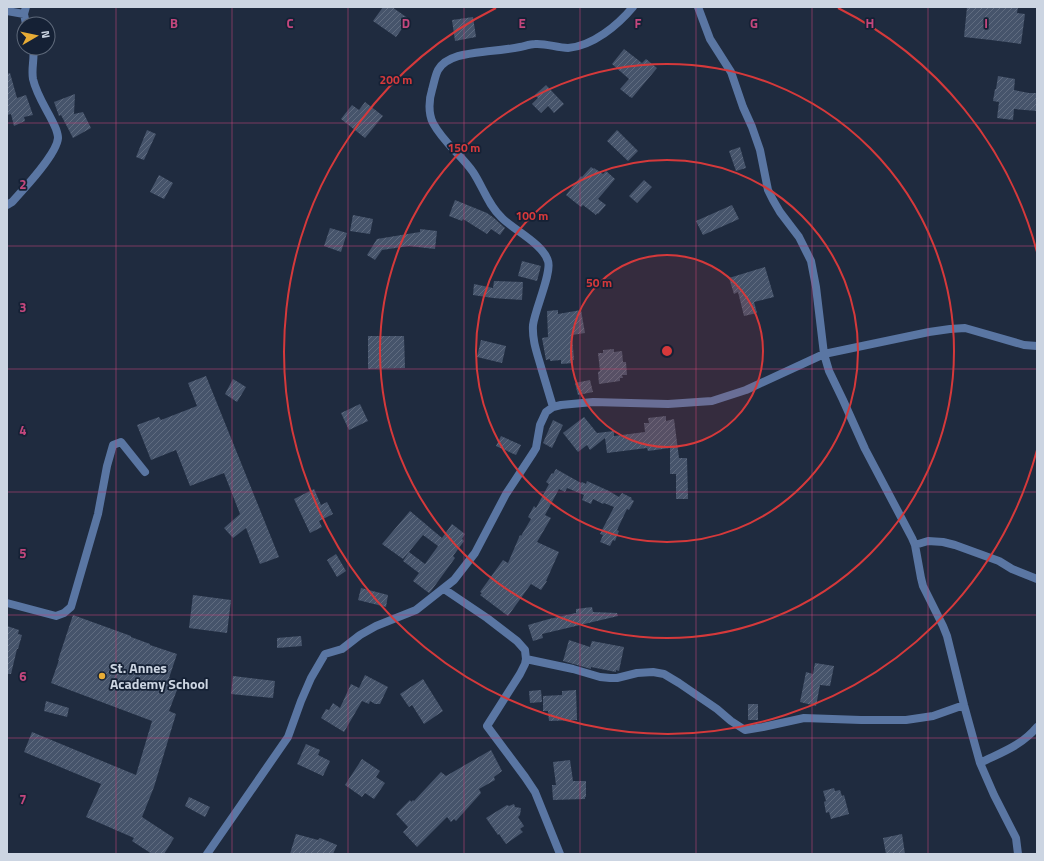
<svg xmlns="http://www.w3.org/2000/svg" width="1044" height="861" viewBox="0 0 1044 861" font-family="'Titillium Web',sans-serif">
<defs>
<pattern id="building-hatch" width="6" height="6" patternUnits="userSpaceOnUse"><rect width="6" height="6" fill="#46546b"/><path d="M-1 1l2-2M0 6l6-6M5 7l2-2" fill="none" stroke="#606c80"/></pattern>
</defs>
<rect width="100%" height="100%" fill="#1f2b3f"/>
<path fill="url(#building-hatch)" d="M 383,7 L 392,7 L 409,19 L 396,37 L 373,21 Z
M 967,7 L 1018,7 L 1017,13 L 1025,14 L 1021,44 L 991,40 L 964,37 Z
M 473,17 L 476,37 L 455,41 L 452,20 Z
M 624,49 L 642,63 L 646,59 L 657,68 L 632,98 L 630,97 L 620,89 L 629,79 L 612,64 Z
M 10,73 L 17,98 L 26,95 L 33,115 L 24,117 L 25,121 L 14,126 L 11,114 L 7,115 L 7,74 Z
M 998,76 L 1015,79 L 1014,90 L 1029,93 L 1037,93 L 1037,111 L 1014,109 L 1013,120 L 997,118 L 999,102 L 993,101 L 995,89 L 996,89 Z
M 546,85 L 564,104 L 554,113 L 548,106 L 541,113 L 532,104 L 538,98 L 535,95 Z
M 75,94 L 74,114 L 83,112 L 91,128 L 73,138 L 61,115 L 59,116 L 54,102 Z
M 365,102 L 383,116 L 365,138 L 341,119 L 352,105 L 359,110 Z
M 147,130 L 156,134 L 144,160 L 136,157 Z
M 617,130 L 638,151 L 628,161 L 607,141 Z
M 740,147 L 746,168 L 736,171 L 729,151 Z
M 591,167 L 594,169 L 594,168 L 603,174 L 606,171 L 615,179 L 598,199 L 606,205 L 598,214 L 597,213 L 596,215 L 583,205 L 581,207 L 566,195 L 581,176 L 582,177 Z
M 159,175 L 173,183 L 164,199 L 150,192 Z
M 644,180 L 652,187 L 637,203 L 629,196 Z
M 455,200 L 487,213 L 494,218 L 505,228 L 500,235 L 491,229 L 487,234 L 463,219 L 462,221 L 449,216 Z
M 732,205 L 739,219 L 703,235 L 696,221 Z
M 353,215 L 373,219 L 370,234 L 350,231 Z
M 330,228 L 347,233 L 341,252 L 324,246 Z
M 420,229 L 437,231 L 435,249 L 409,246 L 382,250 L 375,260 L 367,255 L 377,239 L 420,232 Z
M 522,261 L 541,266 L 537,281 L 518,276 Z
M 765,267 L 774,297 L 754,302 L 757,313 L 744,316 L 738,292 L 734,294 L 729,278 Z
M 494,281 L 523,282 L 522,300 L 493,298 L 473,295 L 474,284 L 493,288 Z
M 558,310 L 558,314 L 581,310 L 585,333 L 572,335 L 574,360 L 573,360 L 573,363 L 561,364 L 561,360 L 550,361 L 550,359 L 546,360 L 542,338 L 548,337 L 547,311 Z
M 368,336 L 404,336 L 405,368 L 368,369 Z
M 481,340 L 506,346 L 502,363 L 477,357 Z
M 614,349 L 614,352 L 622,351 L 623,362 L 626,362 L 627,375 L 622,375 L 623,378 L 620,378 L 620,381 L 599,384 L 598,372 L 600,371 L 598,353 L 603,353 L 603,350 Z
M 206,376 L 279,557 L 260,564 L 246,528 L 233,538 L 224,528 L 240,514 L 224,473 L 190,486 L 176,450 L 151,460 L 137,425 L 159,417 L 161,420 L 197,406 L 188,383 Z
M 233,379 L 246,387 L 237,402 L 225,394 Z
M 590,380 L 593,392 L 578,395 L 575,383 Z
M 360,404 L 368,421 L 349,430 L 341,413 Z
M 666,416 L 666,421 L 674,419 L 679,458 L 687,458 L 688,499 L 676,499 L 676,474 L 670,474 L 670,448 L 648,451 L 647,448 L 607,453 L 605,438 L 590,450 L 587,445 L 578,452 L 563,433 L 584,417 L 597,433 L 614,431 L 614,436 L 645,432 L 644,423 L 649,423 L 648,418 Z
M 553,420 L 563,425 L 552,448 L 543,443 Z
M 501,436 L 521,445 L 516,455 L 496,446 Z
M 556,469 L 581,483 L 582,482 L 586,484 L 587,481 L 609,491 L 619,497 L 622,493 L 632,498 L 631,499 L 634,501 L 629,510 L 627,509 L 617,530 L 619,531 L 615,541 L 613,540 L 610,546 L 600,542 L 603,535 L 600,534 L 614,507 L 604,503 L 603,504 L 593,499 L 591,504 L 582,500 L 584,495 L 567,488 L 565,492 L 559,489 L 545,515 L 551,518 L 537,542 L 559,552 L 546,581 L 547,581 L 541,590 L 531,584 L 508,616 L 480,595 L 482,593 L 480,592 L 503,560 L 508,563 L 520,535 L 521,536 L 531,519 L 528,517 L 534,506 L 536,508 L 549,484 L 546,482 L 552,473 L 553,474 Z
M 314,489 L 321,505 L 327,502 L 333,514 L 319,521 L 322,527 L 310,533 L 294,499 Z
M 410,511 L 442,538 L 452,524 L 465,534 L 462,539 L 464,541 L 453,556 L 455,558 L 431,591 L 429,593 L 413,581 L 419,573 L 403,561 L 409,552 L 425,564 L 438,546 L 423,535 L 403,559 L 382,544 Z
M 336,554 L 346,571 L 337,577 L 327,560 Z
M 361,588 L 388,595 L 386,607 L 358,600 Z
M 193,595 L 231,600 L 227,633 L 189,628 Z
M 592,607 L 593,612 L 617,613 L 618,616 L 542,634 L 543,638 L 533,641 L 528,625 L 549,619 L 576,613 L 576,609 Z
M 73,615 L 131,636 L 131,637 L 150,644 L 150,645 L 177,654 L 169,678 L 180,682 L 169,711 L 176,714 L 154,787 L 142,817 L 174,838 L 164,854 L 152,854 L 132,841 L 134,838 L 86,817 L 101,784 L 24,752 L 32,732 L 136,775 L 152,721 L 51,683 L 59,660 L 58,660 Z
M 7,626 L 19,630 L 18,634 L 22,635 L 18,649 L 17,649 L 11,674 L 7,674 Z
M 301,636 L 302,646 L 277,648 L 277,638 Z
M 569,640 L 590,647 L 592,641 L 624,647 L 619,671 L 616,670 L 616,672 L 591,667 L 591,669 L 563,661 Z
M 815,663 L 834,666 L 830,686 L 820,685 L 816,706 L 800,702 L 806,672 L 813,674 Z
M 365,675 L 388,687 L 380,704 L 375,704 L 370,701 L 369,704 L 362,701 L 344,732 L 321,718 L 326,709 L 329,710 L 333,703 L 340,708 L 351,684 L 359,688 Z
M 233,676 L 275,681 L 273,698 L 231,694 Z
M 423,679 L 443,711 L 424,724 L 412,705 L 409,707 L 400,694 Z
M 541,690 L 542,702 L 530,703 L 529,691 Z
M 576,690 L 577,720 L 549,721 L 548,711 L 543,711 L 543,696 L 562,695 L 562,691 Z
M 46,701 L 69,708 L 67,717 L 44,711 Z
M 748,704 L 758,704 L 758,720 L 748,720 Z
M 306,744 L 320,750 L 318,755 L 330,761 L 323,776 L 297,764 Z
M 491,750 L 502,771 L 494,777 L 495,780 L 479,789 L 481,793 L 456,821 L 454,819 L 451,822 L 447,817 L 417,847 L 403,832 L 408,827 L 396,814 L 410,800 L 411,802 L 413,800 L 414,801 L 441,772 L 446,776 Z
M 362,759 L 380,771 L 376,777 L 385,783 L 374,799 L 365,793 L 362,797 L 345,785 Z
M 570,760 L 573,781 L 586,781 L 586,797 L 585,797 L 585,799 L 553,800 L 552,785 L 556,785 L 553,762 Z
M 834,788 L 835,791 L 840,790 L 842,796 L 844,795 L 849,814 L 831,819 L 829,812 L 826,813 L 824,802 L 826,801 L 823,791 Z
M 189,797 L 210,807 L 205,817 L 185,806 Z
M 514,804 L 515,807 L 521,808 L 520,815 L 518,817 L 524,826 L 520,829 L 523,832 L 506,844 L 499,834 L 498,835 L 486,818 L 507,805 L 509,806 Z
M 296,834 L 318,840 L 320,838 L 337,845 L 333,854 L 290,854 Z
M 902,834 L 905,854 L 886,854 L 883,838 Z"/>
<g fill="none" stroke-linecap="round" stroke-linejoin="round">
<path stroke="#5a76a3" stroke-width="8" d="M 698,7 L 710,39 L 731,72 L 743,107 L 752,127 L 760,150 L 768,190 L 773,200 L 780,212 L 799,237 L 811,261 L 816,287 L 824,354 L 829,371 L 843,400 L 865,449 L 912,538 L 915,545 L 921,578 L 923,586 L 943,626 L 947,636 L 964,705 L 980,763 L 994,795 L 1016,838 L 1018,854
M 7,11 L 24,14
M 26,24 L 24,14 L 26,7
M 7,205 L 12,202 C 23,190 57,154 58,138 C 58,135 57,132 56,129 C 49,112 37,97 33,79 C 31,68 35,58 33,48
M 553,407 C 549,394 545,380 541,367 C 537,353 532,340 533,325 C 535,309 552,273 548,261 C 543,244 514,230 502,218 C 488,205 483,187 473,172 C 461,155 443,142 433,123 C 428,113 429,99 432,90 C 434,83 435,76 438,70 C 447,54 474,53 490,51 C 500,50 510,49 520,47 C 525,46 530,44 535,44 C 546,43 557,48 568,48 C 593,46 618,25 633,7
M 915,545 L 928,541 L 943,542 L 955,545 L 999,561 L 1012,569 L 1037,579
M 444,589 L 487,618 L 517,641 L 525,650 L 526,659 L 525,664 L 520,674 L 487,726 L 525,777 L 535,792 L 560,854
M 7,603 L 56,616 L 64,613 L 71,607 L 98,514 L 107,466 L 113,445 L 121,442 L 145,472
M 526,659 L 573,669 L 600,677 L 610,678 L 617,678 L 637,673 L 653,672 L 664,674 L 679,683 L 717,709 L 731,721 L 745,730 L 763,727 L 804,718 L 861,720 L 906,720 L 933,716 L 964,705
M 980,763 C 1002,752 1021,746 1037,727
M 207,854 L 288,737 L 301,701 L 311,678 L 325,654 L 342,649 L 360,635 L 376,626 L 416,610 L 454,580 L 475,553 L 506,494 L 533,453 L 536,448 L 540,425 L 546,412 L 553,407 L 561,405 L 593,402 L 668,404 L 712,401 L 746,390 L 824,354 L 929,332 L 950,329 L 965,328 L 1024,345 L 1037,346"/>
</g>
<path fill="none" stroke="#c4477d" stroke-width="1" stroke-opacity="0.55" d="M 116,7 L 116,854M 232,7 L 232,854M 348,7 L 348,854M 464,7 L 464,854M 580,7 L 580,854M 696,7 L 696,854M 812,7 L 812,854M 928,7 L 928,854M 7,123 L 1037,123M 7,246 L 1037,246M 7,369 L 1037,369M 7,492 L 1037,492M 7,615 L 1037,615M 7,738 L 1037,738"/>
<circle cx="667" cy="351" r="96" fill="#d5393b" fill-opacity=".12"/>
<g fill="none" stroke="#d5393b" stroke-width="2">
<circle cx="667" cy="351" r="96"/>
<circle cx="667" cy="351" r="191"/>
<circle cx="667" cy="351" r="287"/>
<path d="M1037 450A383 383 0 1 1 496 8M838 8A383 383 0 0 1 1037 252"/>
</g>
<circle fill="#e7ac36" stroke="#152135" stroke-width="1.5" cx="102" cy="676" r="4"/>
<g text-anchor="middle" stroke-width="3.5" stroke-linejoin="round" paint-order="stroke">
<g font-size="14" font-weight="bold" fill="#ccd5e2" stroke="#152135" text-anchor="start">
<text x="110" y="673">St. Annes<tspan x="110" dy="16">Academy School</tspan></text>
</g>
</g>
<g font-size="13" text-anchor="middle" font-weight="bold" fill="#c4477d" stroke="#152135" stroke-width="3.5" stroke-linejoin="round" paint-order="stroke">
<text x="174" y="28">B</text>
<text x="290" y="28">C</text>
<text x="406" y="28">D</text>
<text x="522" y="28">E</text>
<text x="638" y="28">F</text>
<text x="754" y="28">G</text>
<text x="870" y="28">H</text>
<text x="986" y="28">I</text>
<text x="23" y="189">2</text>
<text x="23" y="312">3</text>
<text x="23" y="435">4</text>
<text x="23" y="558">5</text>
<text x="23" y="681">6</text>
<text x="23" y="804">7</text>
</g>
<circle cx="667" cy="351" r="6" fill="#d5393b" stroke="#152135" stroke-width="2"/>
<g font-size="12" text-anchor="middle" font-weight="bold" fill="#d5393b" stroke="#152135" stroke-width="3.5" stroke-linejoin="round" paint-order="stroke">
<text x="396" y="84">200 m</text>
<text x="464" y="152">150 m</text>
<text x="532" y="220">100 m</text>
<text x="599" y="287">50 m</text>
</g>
<rect width="1044" height="861" fill="none" stroke="#ccd5e2" stroke-width="16"/>
<g transform="translate(36 36) rotate(81)"><circle r="19" fill="#152135" stroke="#5e697a"/>
<path d="M0-3L7 15L0 10L-7 15Z" fill="#e7ac36"/>
<text y="-6" font-size="11" font-weight="bold" text-anchor="middle" fill="#ccd5e2">N</text>
</g>
</svg>
